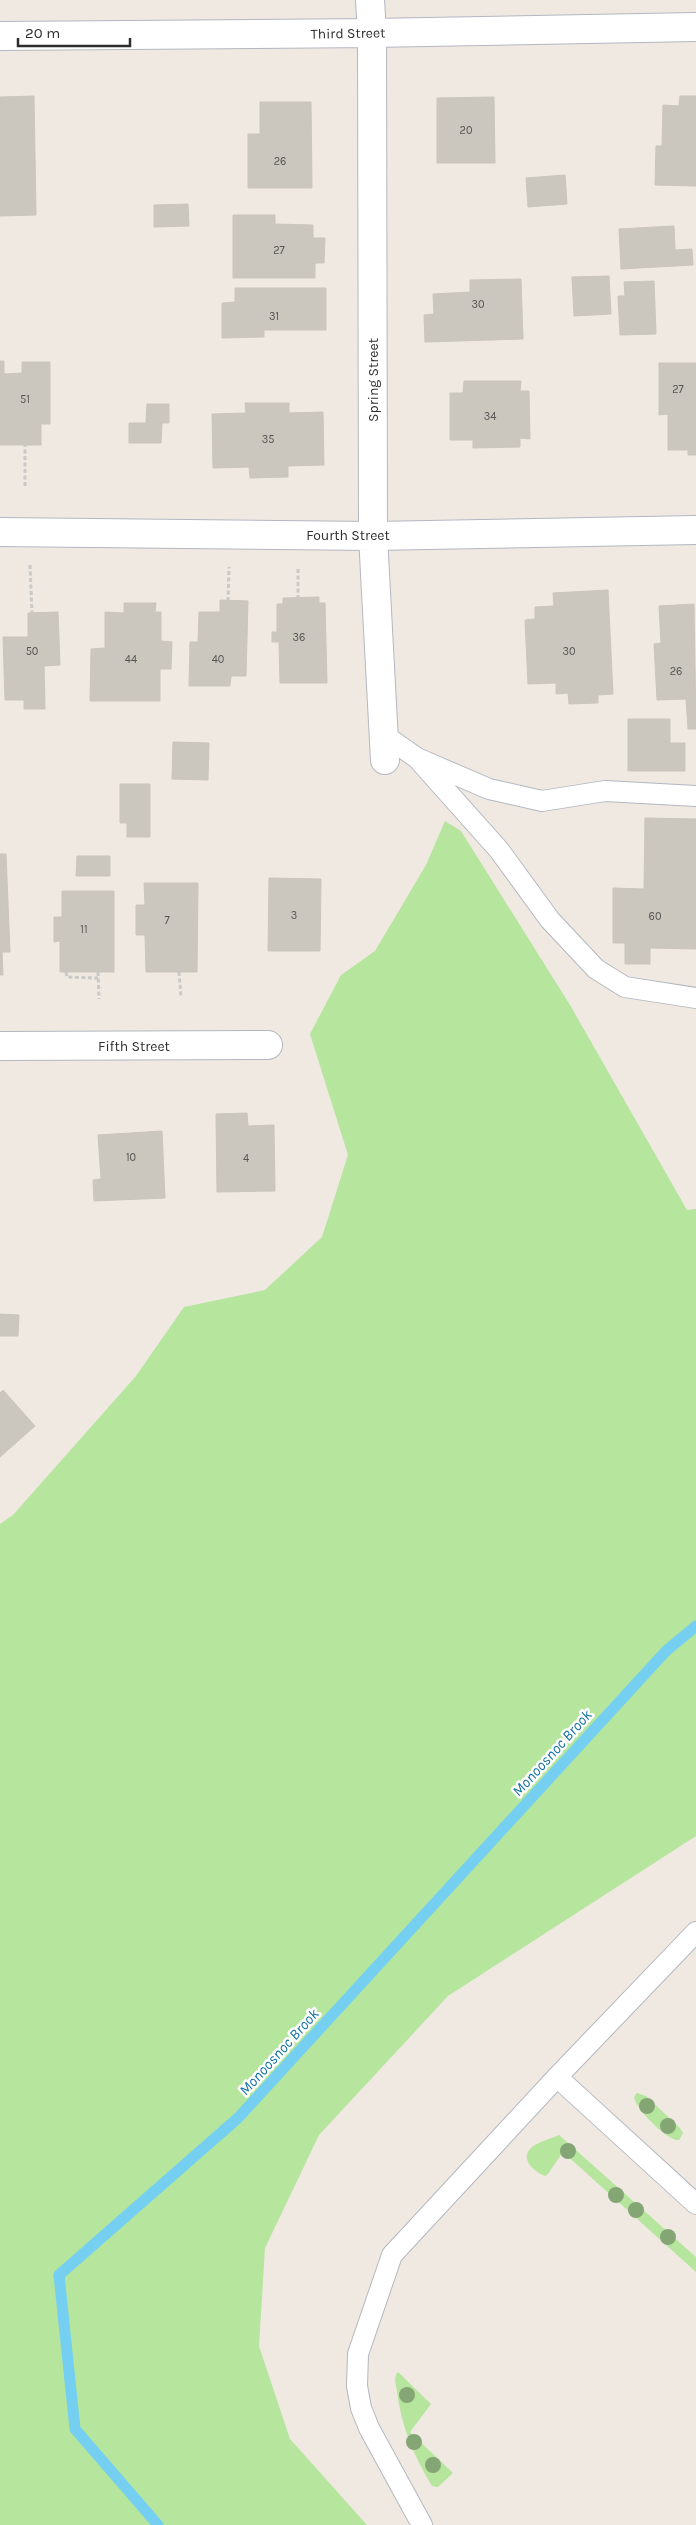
<svg xmlns="http://www.w3.org/2000/svg" width="696" height="2525" viewBox="0 0 696 2525" font-family="Karla,sans-serif">
<rect width="100%" height="100%" fill="#efe9e1"/>
<path fill="#b6e59e" d="M 445,821 L 461,831 L 570,1005 L 687,1210 L 696,1209 L 696,1836 L 448,1996 L 319,2135 L 265,2248 L 259,2346 L 290,2439 L 367,2525 L 0,2525 L 0,1524 L 13,1515 L 136,1376 L 184,1307 L 265,1290 L 322,1237 L 348,1155 L 310,1034 L 341,975 L 375,951 L 426,865 Z
M 637,2093 L 646,2096 L 680,2128 L 683,2133 L 679,2140 C 668,2142 635,2108 634,2097 Z
M 559,2135 L 696,2257 L 696,2272 L 563,2152 L 548,2174 L 545,2176 C 535,2172 520,2160 530,2149 C 536,2142 551,2139 559,2135 Z
M 398,2372 L 431,2404 L 410,2432 L 453,2473 L 438,2487 L 432,2486 C 414,2456 401,2426 397,2391 C 396,2384 393,2377 398,2372 Z"/>
<g fill="none" stroke-linecap="round" stroke-linejoin="round">
<path stroke="#75cff0" stroke-width="11" d="M 158,2525 L 75,2429 L 59,2275 L 238,2118 L 666,1651 L 696,1626"/>
</g>
<path fill="#cbc7bf" stroke="#cbc5ba" d="M 34,96 L 36,215 L 0,216 L 0,97 Z
M 680,96 L 696,96 L 696,186 L 655,185 L 656,146 L 662,146 L 663,105 L 679,106 Z
M 494,97 L 495,163 L 437,163 L 437,98 Z
M 260,102 L 311,102 L 312,188 L 248,188 L 248,134 L 260,134 Z
M 565,175 L 567,204 L 528,207 L 526,178 Z
M 188,204 L 189,226 L 154,227 L 154,205 Z
M 233,215 L 275,215 L 275,224 L 313,225 L 313,238 L 325,238 L 324,263 L 315,263 L 315,278 L 233,278 Z
M 674,226 L 675,250 L 692,249 L 693,265 L 621,269 L 619,229 Z
M 609,276 L 611,314 L 574,316 L 572,277 Z
M 521,279 L 523,339 L 425,342 L 424,315 L 434,314 L 433,294 L 470,292 L 470,280 Z
M 654,281 L 656,334 L 620,335 L 618,296 L 625,296 L 624,282 Z
M 235,288 L 326,288 L 326,330 L 264,330 L 264,337 L 222,338 L 222,303 L 235,302 Z
M 0,361 L 4,361 L 4,374 L 22,373 L 22,362 L 50,362 L 50,424 L 41,424 L 41,445 L 0,445 Z
M 659,363 L 696,363 L 696,455 L 688,455 L 688,450 L 668,450 L 668,414 L 659,415 Z
M 464,381 L 521,381 L 520,391 L 529,391 L 530,439 L 520,438 L 520,447 L 473,448 L 473,440 L 450,440 L 450,393 L 463,393 Z
M 245,403 L 289,403 L 289,413 L 323,412 L 324,465 L 288,466 L 288,477 L 250,478 L 249,467 L 213,468 L 212,414 L 246,413 Z
M 147,404 L 169,404 L 169,423 L 162,423 L 161,443 L 129,443 L 129,423 L 146,423 Z
M 608,590 L 613,694 L 598,695 L 598,703 L 569,704 L 568,693 L 556,694 L 556,683 L 528,684 L 525,620 L 535,619 L 535,607 L 554,606 L 553,593 Z
M 319,597 L 319,603 L 325,603 L 327,683 L 280,683 L 279,642 L 272,642 L 272,632 L 277,632 L 277,604 L 283,604 L 283,598 Z
M 220,600 L 248,601 L 246,676 L 231,676 L 230,686 L 189,686 L 190,642 L 198,642 L 199,612 L 220,612 Z
M 124,603 L 156,603 L 155,612 L 161,612 L 161,641 L 172,642 L 171,669 L 160,669 L 160,701 L 90,701 L 91,649 L 105,648 L 105,612 L 124,613 Z
M 694,604 L 696,729 L 688,729 L 686,699 L 657,700 L 654,644 L 661,643 L 659,606 Z
M 58,612 L 60,665 L 44,666 L 45,709 L 24,709 L 24,700 L 5,700 L 3,637 L 28,637 L 28,613 Z
M 628,719 L 670,719 L 670,743 L 685,743 L 685,771 L 628,771 Z
M 173,742 L 209,743 L 208,780 L 172,779 Z
M 120,784 L 150,784 L 150,837 L 127,837 L 127,823 L 120,823 Z
M 645,818 L 696,819 L 696,949 L 650,948 L 650,964 L 625,964 L 625,943 L 613,943 L 613,888 L 644,889 Z
M 0,854 L 6,854 L 10,952 L 2,952 L 3,975 L 0,975 Z
M 77,856 L 110,856 L 110,876 L 76,876 Z
M 269,878 L 321,879 L 320,951 L 268,951 Z
M 144,883 L 198,883 L 197,972 L 146,972 L 145,935 L 136,935 L 136,905 L 145,905 Z
M 62,891 L 114,891 L 114,972 L 60,972 L 60,941 L 54,942 L 54,917 L 62,917 Z
M 247,1113 L 248,1126 L 274,1125 L 275,1191 L 217,1192 L 216,1114 Z
M 162,1131 L 165,1198 L 94,1201 L 93,1180 L 101,1179 L 98,1135 Z
M 0,1314 L 19,1315 L 18,1336 L 0,1336 Z
M 3,1390 L 35,1426 L 0,1457 L 0,1393 Z"/>
<g fill="none" stroke-linecap="round" stroke-linejoin="round">
<defs>
<path id="lane" d="M 384,735 L 417,758 L 489,789 L 542,801 L 605,791 L 696,796
M 417,758 L 499,850 L 550,920 L 596,969 L 625,987 L 696,998
M 557,2077 L 696,2204
M 422,2525 L 369,2428 L 361,2408 L 357,2386 L 358,2354 L 392,2255 L 557,2077 L 696,1932"/>
<path id="street" d="M 370,0 L 372,33 L 373,536 L 385,760
M 0,36 L 372,33 L 696,27
M 0,532 L 373,536 L 696,530
M 0,1046 L 268,1045"/>
</defs>
<use href="#lane" stroke="#b4b7c1" stroke-width="22"/>
<use href="#street" stroke="#b4b7c1" stroke-width="30"/>
<path stroke="#c9c9c9" stroke-width="3" stroke-dasharray="4 2.5" stroke-linecap="butt" d="M 25,486 L 25,445
M 30,565 L 32,613
M 298,569 L 298,598
M 228,601 L 229,567
M 66,972 L 67,977 L 98,978
M 98,972 L 99,999
M 179,972 L 181,997"/>
<use href="#lane" stroke="#fff" stroke-width="20"/>
<use href="#street" stroke="#fff" stroke-width="28"/>
</g>
<g fill="#84a574">
<circle cx="647" cy="2106" r="8"/>
<circle cx="668" cy="2126" r="8"/>
<circle cx="568" cy="2151" r="8"/>
<circle cx="616" cy="2195" r="8"/>
<circle cx="636" cy="2210" r="8"/>
<circle cx="668" cy="2237" r="8"/>
<circle cx="407" cy="2395" r="8"/>
<circle cx="414" cy="2442" r="8"/>
<circle cx="433" cy="2465" r="8"/>
</g>
<g text-anchor="middle" stroke-width="5" stroke-linejoin="round" paint-order="stroke">
<g font-size="11" fill="#555452">
<text x="466" y="134">20</text>
<text x="280" y="165">26</text>
<text x="279" y="254">27</text>
<text x="478" y="308">30</text>
<text x="274" y="320">31</text>
<text x="678" y="393">27</text>
<text x="25" y="403">51</text>
<text x="490" y="420">34</text>
<text x="268" y="443">35</text>
<text x="299" y="641">36</text>
<text x="32" y="655">50</text>
<text x="569" y="655">30</text>
<text x="131" y="663">44</text>
<text x="218" y="663">40</text>
<text x="676" y="675">26</text>
<text x="294" y="919">3</text>
<text x="655" y="920">60</text>
<text x="167" y="924">7</text>
<text x="84" y="933">11</text>
<text x="131" y="1161">10</text>
<text x="246" y="1162">4</text>
</g>
<g font-size="14" fill="#2e2e2e" stroke="#fff">
<text transform="translate(348 33) rotate(-1)" y="5">Third Street</text>
<text transform="translate(373 380) rotate(-90)" y="5">Spring Street</text>
<text x="348" y="540">Fourth Street</text>
<text x="134" y="1051">Fifth Street</text>
</g>
<g font-size="15" font-style="italic" fill="#0d6fa3" stroke="#fff">
<text transform="translate(552 1753) rotate(-48)" y="5">Monoosnoc Brook</text>
<text transform="translate(279 2052) rotate(-48)" y="5">Monoosnoc Brook</text>
</g>
</g>
<path d="M18 38v8h112v-8" fill="none" stroke="#2e2e2e" stroke-width="2.5"/>
<text x="25" y="38" font-size="15" fill="#2e2e2e" stroke="#ffffff" stroke-width="4" paint-order="stroke">20 m</text>
</svg>
